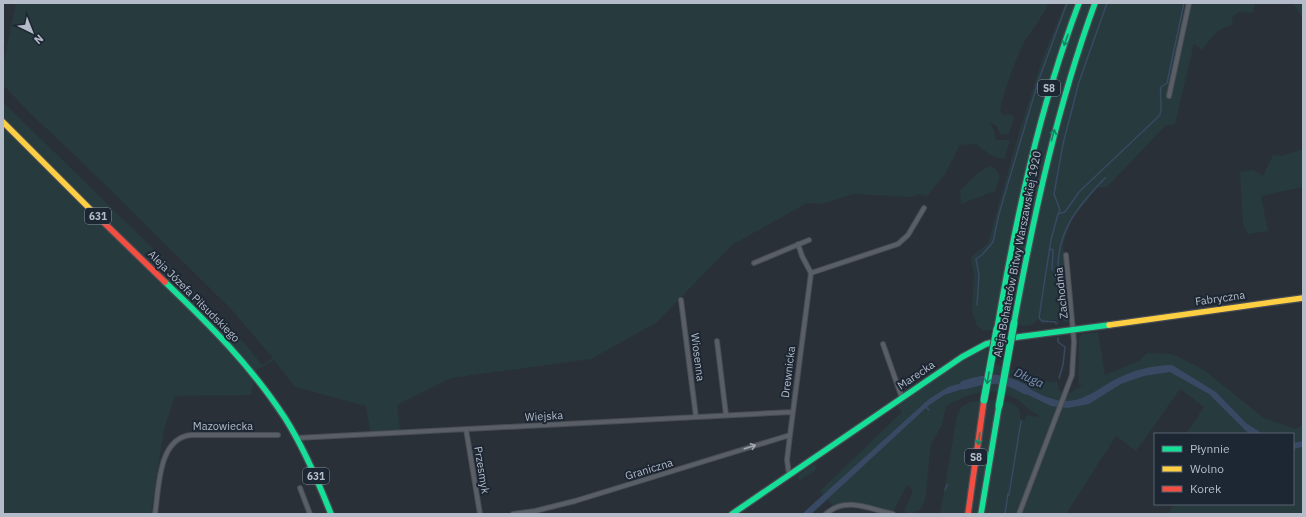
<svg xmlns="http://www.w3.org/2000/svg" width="1306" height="517" viewBox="0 0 1306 517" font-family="'IBM Plex Sans',sans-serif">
<rect width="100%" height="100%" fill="#2a3038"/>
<path fill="#273a3e" d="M 16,3 L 1049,3 C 1042,18 1030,31 1023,45 C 1013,65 1005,89 1000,110 L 1003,115 L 1010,114 L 1014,117 L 1009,134 L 1000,134 L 996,125 L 989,123 L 994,130 L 996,140 L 1010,140 L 1005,158 C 994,160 984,150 976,144 L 960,145 L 944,176 L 927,196 L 919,194 L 911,197 L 853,194 L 822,204 L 807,203 L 732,245 L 656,323 L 591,359 L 451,378 L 397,405 L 400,430 L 370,431 L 366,406 L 295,387 L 274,360 L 252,373 L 253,385 L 251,395 L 175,396 L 164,429 L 151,514 L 3,514 L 3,102 L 178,273 L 247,346 L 262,365 L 273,358 L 232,310 L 82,162 L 32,115 L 3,85 L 3,66 Z
M 1065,3 L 1255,3 L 1253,13 L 1238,12 L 1232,18 L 1233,25 C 1216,29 1212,36 1203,50 L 1194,44 L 1175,124 L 1165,126 L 1107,187 L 1097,188 L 1072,219 L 1063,245 L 1069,322 L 1064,322 L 1063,319 L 1059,320 L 1059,323 L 1058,324 L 1057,320 L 1048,320 L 1048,323 L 1041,323 L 1038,318 C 1032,332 1015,323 1004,321 L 1002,328 L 984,331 L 977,326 L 972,311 L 974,274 L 971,260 L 972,256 L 988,243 L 1020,129 L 1043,57 Z
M 1293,3 L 1303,3 L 1303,19 Z
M 1303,149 L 1303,187 L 1261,196 L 1268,231 L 1248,234 L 1243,224 L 1240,172 L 1253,170 L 1263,176 L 1273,155 L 1281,156 Z
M 989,166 L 996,169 L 1000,176 L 995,191 L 961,204 L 960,190 L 978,173 Z
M 1098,332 L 1105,375 L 1139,361 L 1147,353 L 1172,354 L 1204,370 L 1264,418 L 1295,429 L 1303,425 L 1303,514 L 1168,514 L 1174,504 L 1293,504 L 1293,434 L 1186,434 L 1204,407 L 1180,389 L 1136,451 L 1116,436 L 1066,514 L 940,514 L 957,416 C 959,412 961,406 966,404 C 975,399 1006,399 1015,405 C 1020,409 1021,413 1020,419 L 1025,420 L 1026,415 L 1039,417 L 1038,414 C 1030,412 1025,405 1018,400 C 994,384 969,393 946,406 L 942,425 L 931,444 L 925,501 L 920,510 L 911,514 L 904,512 L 912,493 L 911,487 L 907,485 L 894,510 L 889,512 L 877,507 L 869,508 L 849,503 L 834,507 L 820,491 L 902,412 L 895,403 L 986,344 L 990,362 L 1045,381 L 1057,382 L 1060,391 L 1068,394 L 1083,385 L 1079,385 L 1079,338 L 1082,334 Z
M 814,464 L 816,467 L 815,471 L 799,481 L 799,474 Z"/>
<path fill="#384963" d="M 1172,365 L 1216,392 L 1246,423 L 1263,434 L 1251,434 L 1246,431 L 1209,394 L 1170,372 L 1144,376 L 1121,384 L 1089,404 L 1068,408 L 1051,406 L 1016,389 L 1017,381 C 1028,387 1040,396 1053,399 C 1080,407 1096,389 1118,378 C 1134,370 1154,365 1172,365 Z
M 976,379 L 975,385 L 944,395 L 928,406 L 820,506 L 811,514 L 802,514 L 929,399 L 948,387 Z
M 1303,441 L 1303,447 L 1293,449 L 1293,443 Z"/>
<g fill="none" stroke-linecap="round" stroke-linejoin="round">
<path stroke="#384963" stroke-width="1.5" d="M 1058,214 L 1060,210 L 1054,194 L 1063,144 L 1079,82 L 1107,3
M 1050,249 L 1053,250 L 1052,270
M 1058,270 C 1057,230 1079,205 1105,178
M 1043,291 L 1051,240 L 1058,214 L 1065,212 L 1079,192 L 1160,115 C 1163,102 1159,100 1161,87 L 1167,83 L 1184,3
M 1043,292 L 1039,318 L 1042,321 L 1056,322 L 1056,324
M 977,305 L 979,275 L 976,259 L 982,255 L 993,242 L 999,214 L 1038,82 L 1067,3
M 1058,338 L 1058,342 L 1065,347 L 1063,365 L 1059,378
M 925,406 L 929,410
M 945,490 L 947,485
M 1009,495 L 1021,421
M 1005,514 L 1008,494"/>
<path stroke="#384963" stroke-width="9" d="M 964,385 C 990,377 1001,376 1026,390"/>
<defs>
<path id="street" d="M 1169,96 L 1189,3
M 754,263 L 809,240
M 811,273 L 898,244 L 908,235 L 924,208
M 681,300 L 696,417
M 717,341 L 726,415
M 883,344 L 902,398
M 466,429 L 480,514
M 297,438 L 792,412
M 789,474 L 787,460 L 790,435 L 811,273 L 802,256 L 798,244
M 300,488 L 310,514
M 155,514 C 159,488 158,438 191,435 L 278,435
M 513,514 L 535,511 L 575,501 L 790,435
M 826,514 C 845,496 870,509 893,514
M 1019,514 L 1072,375 L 1074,342 L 1066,255"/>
<path id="fast" d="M 165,282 C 209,324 252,367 285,418 C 304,448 318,481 331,514
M 1014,323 C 1034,214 1057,107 1095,3
M 997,329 C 1016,218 1039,109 1079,3
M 732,514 L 962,357 L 986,344 L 1011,338 L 1109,325
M 981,514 L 999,406"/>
<path id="slow" d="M 3,122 L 92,211
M 1109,325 L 1303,298"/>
<path id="jam" d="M 92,211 L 165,282
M 968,514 L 984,400"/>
</defs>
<use href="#street" stroke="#484c53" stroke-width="6"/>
<use href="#fast" stroke="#484c53" stroke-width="8"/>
<use href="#slow" stroke="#484c53" stroke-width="8"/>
<use href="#jam" stroke="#484c53" stroke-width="8"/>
<use href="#street" stroke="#5a5e66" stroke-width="4"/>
<use href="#fast" stroke="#16e098" stroke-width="5.5"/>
<use href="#slow" stroke="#ffcf43" stroke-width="5.5"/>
<use href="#jam" stroke="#f24e42" stroke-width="5.5"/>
<defs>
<path id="fast-bridge" d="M 984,400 L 997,329
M 999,406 L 1014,323"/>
</defs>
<use href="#fast-bridge" stroke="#474c53" stroke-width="9" stroke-linecap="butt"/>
<use href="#fast-bridge" stroke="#16e098" stroke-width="7"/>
</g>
<defs><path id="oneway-shaft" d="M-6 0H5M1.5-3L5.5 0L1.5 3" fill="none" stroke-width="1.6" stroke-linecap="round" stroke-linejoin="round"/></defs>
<g stroke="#1a8366">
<use href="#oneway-shaft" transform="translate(1066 40) rotate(110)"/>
<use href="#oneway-shaft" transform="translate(1053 135) rotate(-75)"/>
<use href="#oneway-shaft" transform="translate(988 378) rotate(100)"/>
<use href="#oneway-shaft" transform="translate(979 439) rotate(98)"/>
</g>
<use stroke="#a2a9b5" href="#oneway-shaft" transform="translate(750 447) rotate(-18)"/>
<g text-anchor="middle" stroke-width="4" stroke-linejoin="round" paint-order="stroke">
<g fill="#1d2633" stroke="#878f9c" stroke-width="1">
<rect x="1038" y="80" width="22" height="16" rx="3"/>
<rect x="85" y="208" width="26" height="16" rx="3"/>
<rect x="965" y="449" width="22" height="16" rx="3"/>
<rect x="303" y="468" width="26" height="16" rx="3"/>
</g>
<g font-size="10" font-weight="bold" fill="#b4bcc9">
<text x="1049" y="92">S8</text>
<text x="98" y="220">631</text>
<text x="976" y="461">S8</text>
<text x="316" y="480">631</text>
</g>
<g font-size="11" fill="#b4bcc9" stroke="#1d2633">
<text transform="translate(1017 254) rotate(-79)" y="4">Aleja Bohaterów Bitwy Warszawskiej 1920</text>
<text transform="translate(1061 293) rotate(-96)" y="4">Zachodnia</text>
<text transform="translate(194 296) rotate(45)" y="4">Aleja Józefa Piłsudskiego</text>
<text transform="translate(1220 298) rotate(-8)" y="4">Fabryczna</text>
<text transform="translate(698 357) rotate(83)" y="4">Wiosenna</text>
<text transform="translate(788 372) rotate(-83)" y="4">Drewnicka</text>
<text transform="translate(916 375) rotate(-34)" y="4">Marecka</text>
<text transform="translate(544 416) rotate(-3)" y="4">Wiejska</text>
<text x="223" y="430">Mazowiecka</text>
<text transform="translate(649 469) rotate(-17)" y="4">Graniczna</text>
<text transform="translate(482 470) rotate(81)" y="4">Przesmyk</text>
</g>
<g font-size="12" font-style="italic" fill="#7c92b1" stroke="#1d2633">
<text transform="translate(1029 378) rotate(24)" y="4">Długa</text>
</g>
</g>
<rect width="1306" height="517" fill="none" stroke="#b4bcc9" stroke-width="8"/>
<rect x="1154" y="433" width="140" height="72" fill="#1d2633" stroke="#59626f"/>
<rect x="1162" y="446" width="20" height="6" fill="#16e098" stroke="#59626f"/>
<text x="1190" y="453" font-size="12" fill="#b4bcc9">Płynnie</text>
<rect x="1162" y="466" width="20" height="6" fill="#ffcf43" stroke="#59626f"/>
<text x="1190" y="473" font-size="12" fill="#b4bcc9">Wolno</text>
<rect x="1162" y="486" width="20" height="6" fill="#f24e42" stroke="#59626f"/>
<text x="1190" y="493" font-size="12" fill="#b4bcc9">Korek</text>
<g transform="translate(32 32) rotate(137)" stroke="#1d2633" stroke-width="3" paint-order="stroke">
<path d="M0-3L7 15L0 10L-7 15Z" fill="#b4bcc9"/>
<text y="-6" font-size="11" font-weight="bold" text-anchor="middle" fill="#b4bcc9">N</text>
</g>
</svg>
